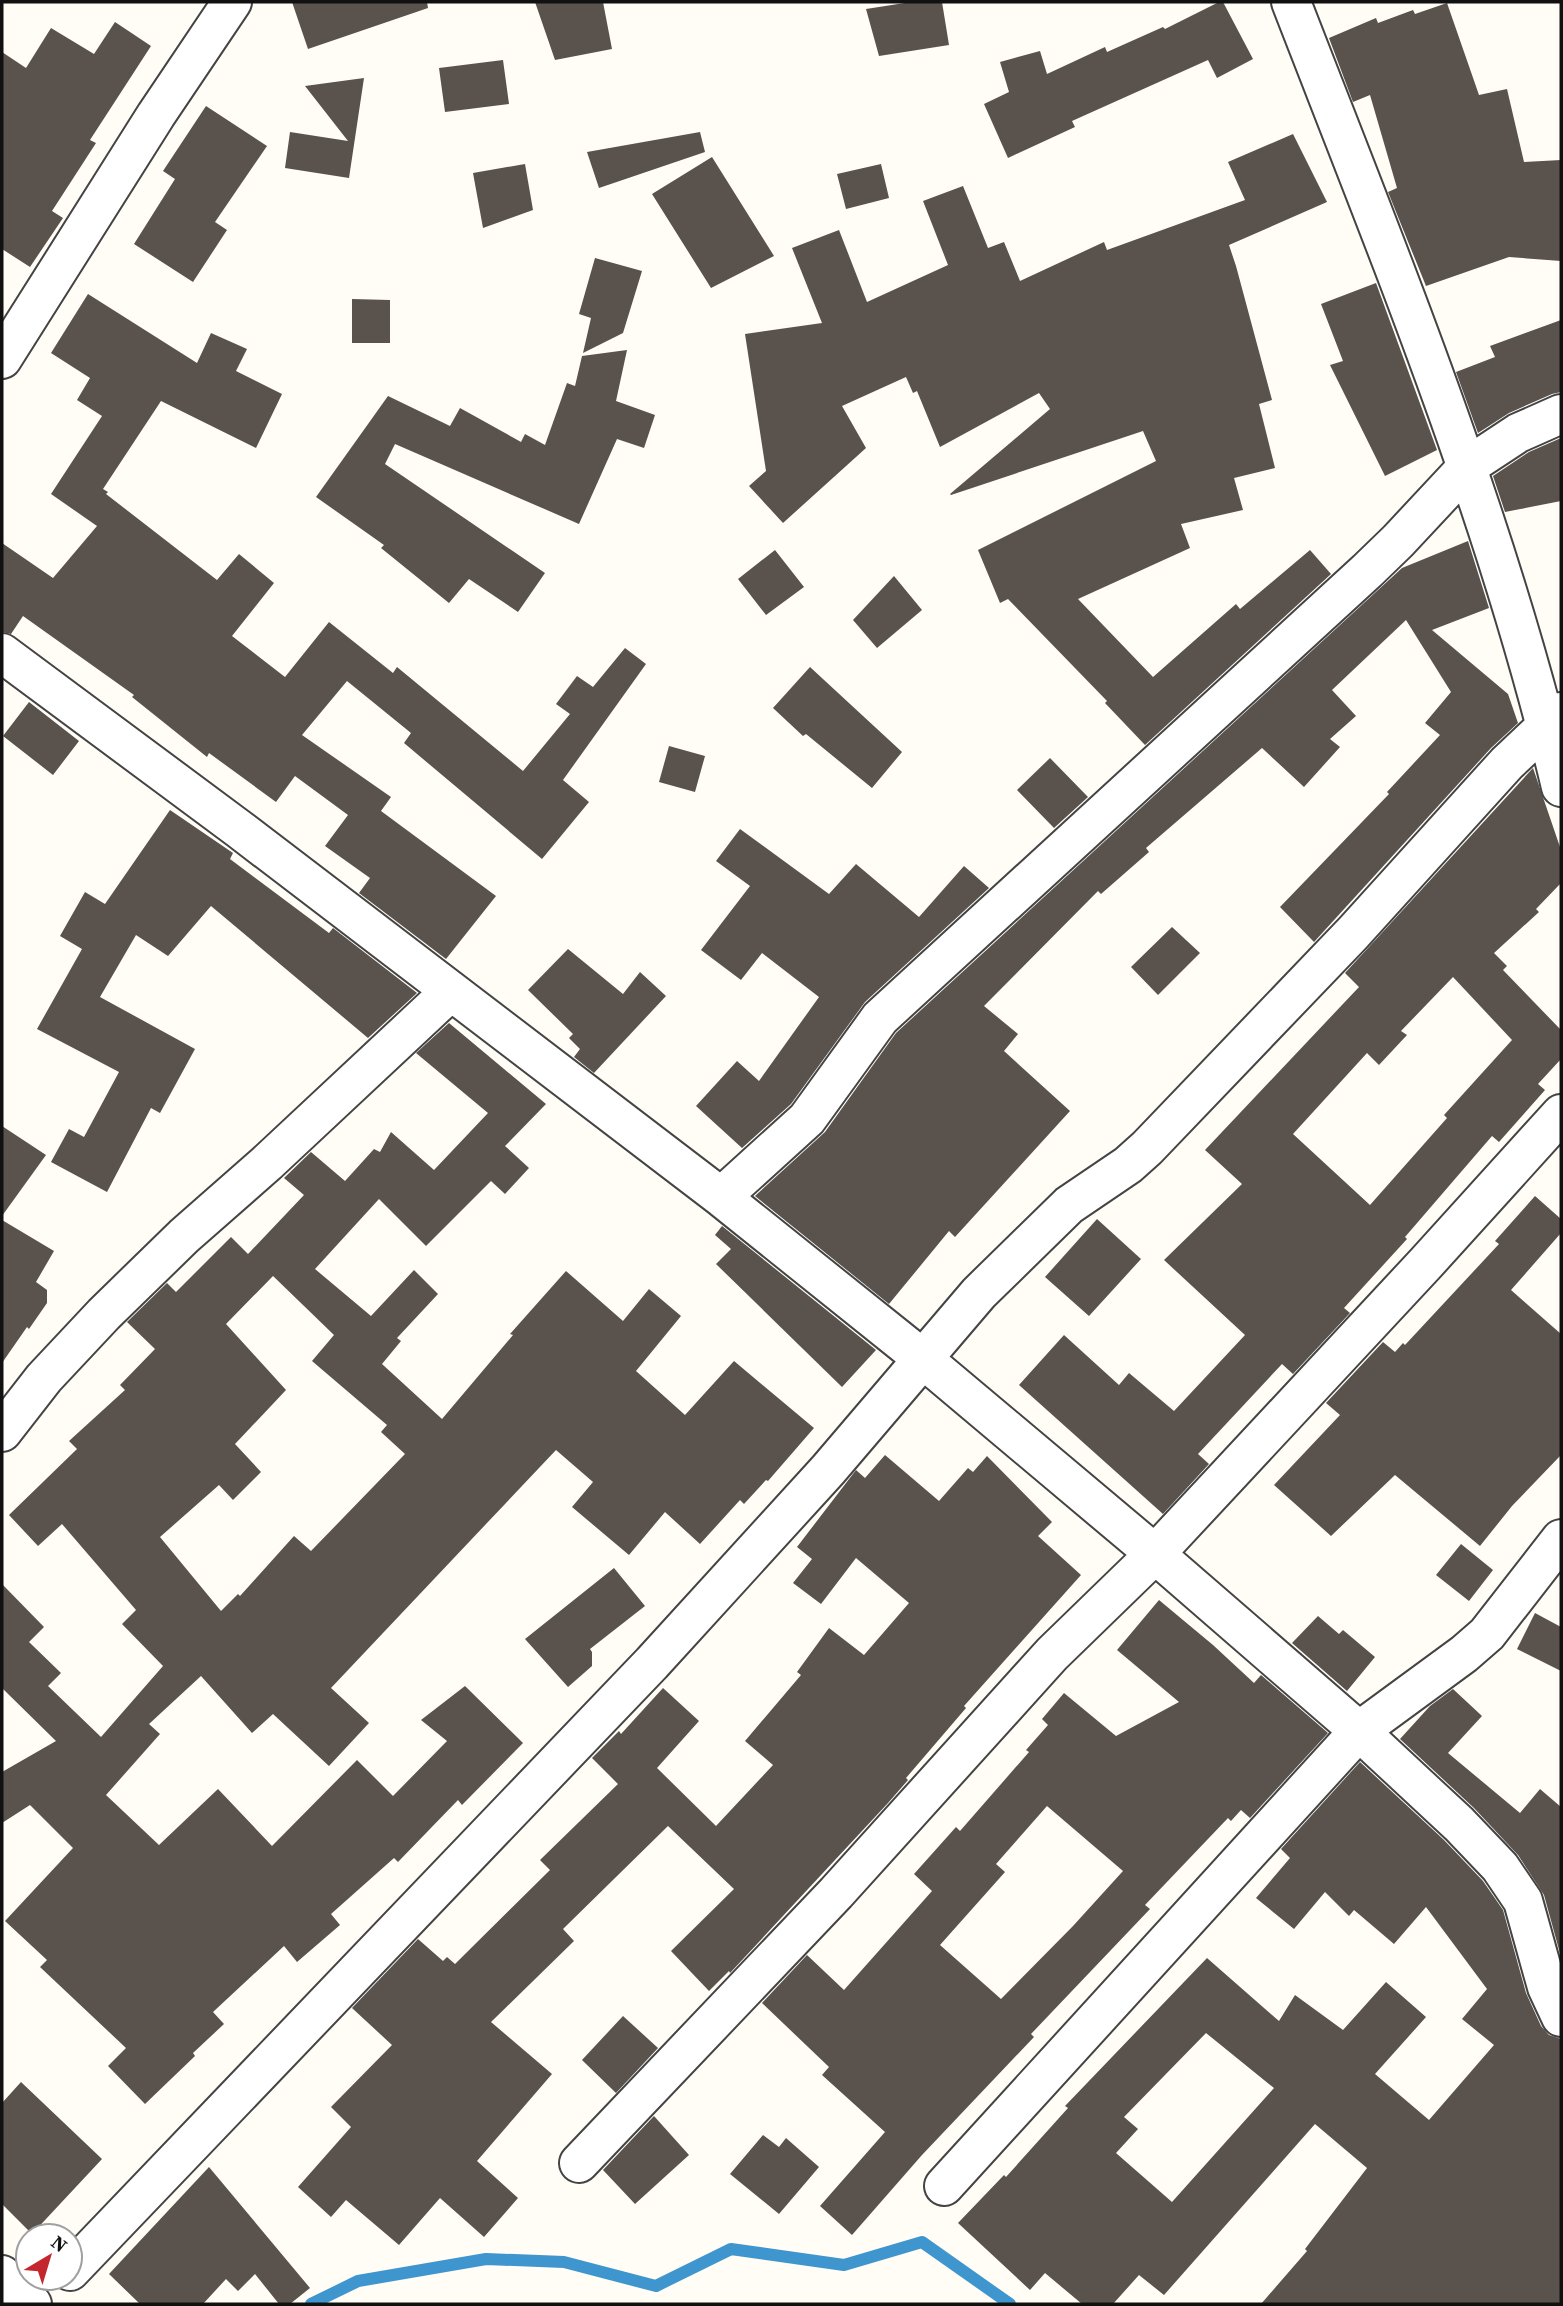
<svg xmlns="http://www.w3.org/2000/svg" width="1563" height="2306" viewBox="0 0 1563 2306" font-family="'Source Serif 4',serif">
<rect width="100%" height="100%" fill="#fffdf5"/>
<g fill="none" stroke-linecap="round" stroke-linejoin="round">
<path stroke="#3f96cf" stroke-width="12" d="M 311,2304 L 358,2281 L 486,2259 L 564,2262 L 656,2286 L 731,2249 L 844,2265 L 922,2242 L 1010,2304"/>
</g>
<path fill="#5a524d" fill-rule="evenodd" d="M 292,2 L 427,2 L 428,8 L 308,49 Z
M 535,2 L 603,2 L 612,49 L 555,60 Z
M 911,2 L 942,2 L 949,45 L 879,56 L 866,9 Z
M 1219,2 L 1223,2 L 1253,59 L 1217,78 L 1208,60 L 1072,121 L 1075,127 L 1008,158 L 984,104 L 1009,92 L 1000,62 L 1040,51 L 1047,74 L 1105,47 L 1107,52 L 1163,27 L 1165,29 Z
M 1447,3 L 1479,95 L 1507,89 L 1524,162 L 1561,160 L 1561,261 L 1509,257 L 1426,286 L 1388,192 L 1397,188 L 1370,95 L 1353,102 L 1329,38 L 1376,18 L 1378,23 L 1413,10 L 1415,14 Z
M 115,22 L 151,46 L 90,140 L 96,143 L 52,211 L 63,218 L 30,267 L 2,249 L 2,52 L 26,68 L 51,28 L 94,54 Z
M 503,60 L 509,104 L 445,112 L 439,68 Z
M 364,78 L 349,178 L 285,168 L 290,132 L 348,141 L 305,86 Z
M 206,106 L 267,146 L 215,222 L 227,230 L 193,282 L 134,244 L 175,179 L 163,171 Z
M 700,132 L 705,152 L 599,188 L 587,152 Z
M 1293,134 L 1327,202 L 1229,245 L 1236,266 L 1272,400 L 1259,404 L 1275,468 L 1234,478 L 1243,510 L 1181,524 L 1190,548 L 1078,599 L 1153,677 L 1236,604 L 1240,609 L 1310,550 L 1331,574 L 1145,745 L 1105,703 L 1107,701 L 1008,599 L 1000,603 L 978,550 L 1156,461 L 1143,431 L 951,495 L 950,494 L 1050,409 L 1039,393 L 940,447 L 917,391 L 913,393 L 906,377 L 842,406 L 866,448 L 783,523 L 749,486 L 766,471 L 745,334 L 822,323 L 792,248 L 839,230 L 867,302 L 948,265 L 923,201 L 963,186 L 988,248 L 1004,242 L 1020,281 L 1104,242 L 1107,250 L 1245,200 L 1228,162 Z
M 712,157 L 774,256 L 711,288 L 652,194 Z
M 525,164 L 533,210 L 483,228 L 473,173 Z
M 881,164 L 889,198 L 846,209 L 837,174 Z
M 595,258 L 642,271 L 623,333 L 583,353 L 591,318 L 579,314 Z
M 1376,283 L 1437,450 L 1385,476 L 1330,365 L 1343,361 L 1321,304 Z
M 88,294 L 197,363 L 211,333 L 247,349 L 236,371 L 282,394 L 256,448 L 161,401 L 103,489 L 108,492 L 106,494 L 217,580 L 239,554 L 274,583 L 232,636 L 285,677 L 329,622 L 393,673 L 397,667 L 523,771 L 570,714 L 556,704 L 577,676 L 593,687 L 625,648 L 646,664 L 563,780 L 589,802 L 542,859 L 404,743 L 411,733 L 347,681 L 302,735 L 391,797 L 381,811 L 496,896 L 446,959 L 359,893 L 370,878 L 325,846 L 348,815 L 295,776 L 276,802 L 209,753 L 207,757 L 132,697 L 134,695 L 23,616 L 11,634 L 2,632 L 2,543 L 53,578 L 97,526 L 51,494 L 102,416 L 77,400 L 90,378 L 51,353 Z
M 352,299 L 390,300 L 390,343 L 352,343 Z
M 1561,320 L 1561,392 L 1552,394 L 1509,413 L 1478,433 L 1456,372 L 1495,357 L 1490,346 Z
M 627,350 L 616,401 L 655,415 L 644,448 L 617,439 L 579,524 L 395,444 L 385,464 L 545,573 L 518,612 L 469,579 L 449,603 L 381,548 L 384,545 L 316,497 L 388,396 L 450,426 L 460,408 L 521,442 L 525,434 L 545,445 L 567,383 L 575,386 L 582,356 Z
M 1561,438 L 1561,501 L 1505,512 L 1493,476 L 1529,452 Z
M 1468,541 L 1489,608 L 1432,630 L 1508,694 L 1518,723 L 1491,748 L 1314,942 L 1280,907 L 1389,794 L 1387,792 L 1440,735 L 1425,723 L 1451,692 L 1406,620 L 1332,690 L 1356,716 L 1330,739 L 1340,747 L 1304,787 L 1262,748 L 1146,848 L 1149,852 L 1101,894 L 1098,891 L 984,1006 L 1018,1034 L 1004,1051 L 1070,1111 L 955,1237 L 949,1231 L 889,1304 L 755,1196 L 825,1132 L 896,1033 L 1402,568 Z
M 775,550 L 804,587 L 766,615 L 738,579 Z
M 894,576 L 922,610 L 877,648 L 853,620 Z
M 810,667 L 902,752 L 872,788 L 806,734 L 803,736 L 773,708 Z
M 29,702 L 79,741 L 53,775 L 3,736 Z
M 669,746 L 705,756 L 695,792 L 659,782 Z
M 1050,758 L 1088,797 L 1054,828 L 1017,790 Z
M 1533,768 L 1561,850 L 1561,883 L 1536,909 L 1539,912 L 1494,953 L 1507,966 L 1503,970 L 1561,1030 L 1561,1059 L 1538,1084 L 1545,1090 L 1499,1142 L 1492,1136 L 1405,1237 L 1407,1239 L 1344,1308 L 1350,1313 L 1293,1374 L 1282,1364 L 1198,1454 L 1209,1464 L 1163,1514 L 1019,1385 L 1064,1335 L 1119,1385 L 1129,1373 L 1174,1411 L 1245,1335 L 1164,1260 L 1242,1184 L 1205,1150 L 1359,987 L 1345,973 ZM 1453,977 L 1512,1040 L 1444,1115 L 1447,1118 L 1370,1205 L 1293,1134 L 1367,1053 L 1379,1065 L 1407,1035 L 1401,1031 Z
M 170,810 L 233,853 L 230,859 L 329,933 L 333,928 L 417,993 L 368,1038 L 211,906 L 168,956 L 136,935 L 100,997 L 195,1049 L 160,1113 L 151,1108 L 107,1192 L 51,1162 L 69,1129 L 84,1137 L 119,1072 L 37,1029 L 82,949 L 60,936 L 85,892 L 105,904 Z
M 740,829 L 829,894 L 856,864 L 919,917 L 964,866 L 989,888 L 865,1002 L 791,1104 L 742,1148 L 696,1106 L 737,1061 L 759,1081 L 819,997 L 762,953 L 741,980 L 701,950 L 750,886 L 716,861 Z
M 1172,927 L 1200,953 L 1158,995 L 1131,967 Z
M 568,949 L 623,994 L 640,972 L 666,996 L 594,1073 L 574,1057 L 580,1049 L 569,1038 L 573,1034 L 528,990 Z
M 449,1023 L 546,1104 L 505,1146 L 529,1168 L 505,1194 L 491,1181 L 426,1246 L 379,1199 L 315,1269 L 371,1316 L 414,1270 L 438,1294 L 397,1338 L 401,1341 L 382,1364 L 442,1419 L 513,1335 L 510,1334 L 566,1271 L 623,1321 L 649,1289 L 681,1316 L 636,1371 L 685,1415 L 734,1361 L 814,1428 L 768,1481 L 766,1480 L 744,1504 L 740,1500 L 700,1544 L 665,1512 L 629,1555 L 572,1507 L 593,1482 L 556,1450 L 331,1688 L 369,1723 L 329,1766 L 273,1714 L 252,1733 L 201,1676 L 149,1724 L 160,1734 L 106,1795 L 159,1845 L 218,1789 L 272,1846 L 357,1760 L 393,1796 L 447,1741 L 421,1720 L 465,1686 L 523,1743 L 462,1805 L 458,1800 L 398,1862 L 394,1858 L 331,1914 L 340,1925 L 297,1962 L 284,1946 L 213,2012 L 224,2024 L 193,2053 L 195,2056 L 145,2104 L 108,2066 L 126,2048 L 40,1967 L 47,1960 L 5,1921 L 73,1848 L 30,1805 L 2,1823 L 2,1772 L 56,1741 L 2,1688 L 2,1584 L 44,1627 L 29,1642 L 61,1673 L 48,1686 L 101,1737 L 163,1666 L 122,1624 L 136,1610 L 62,1524 L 38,1546 L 9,1515 L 77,1449 L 69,1441 L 125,1390 L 120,1385 L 155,1349 L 127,1322 L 167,1283 L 176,1292 L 231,1237 L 248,1254 L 304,1195 L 284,1178 L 311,1152 L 345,1181 L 374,1149 L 380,1152 L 391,1132 L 434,1170 L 488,1113 L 416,1053 ZM 273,1276 L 334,1335 L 312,1361 L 387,1425 L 381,1432 L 405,1454 L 311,1551 L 294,1536 L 240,1596 L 238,1594 L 221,1611 L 160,1537 L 219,1485 L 233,1500 L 261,1472 L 235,1444 L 286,1390 L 226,1324 Z
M 2,1126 L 46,1155 L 2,1216 Z
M 1535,1196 L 1561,1219 L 1561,1233 L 1511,1290 L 1561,1334 L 1561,1455 L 1512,1506 L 1480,1546 L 1395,1475 L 1331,1536 L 1274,1485 L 1340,1415 L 1326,1403 L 1383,1342 L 1395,1352 L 1403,1343 L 1405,1345 L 1499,1244 L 1495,1241 Z
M 1097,1219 L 1141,1259 L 1089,1316 L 1045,1277 Z
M 2,1220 L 54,1251 L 36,1282 L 47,1290 L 47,1303 L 29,1329 L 27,1327 L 2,1363 Z
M 722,1226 L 876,1350 L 842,1387 L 716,1264 L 731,1249 L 715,1235 Z
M 885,1455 L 939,1501 L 968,1468 L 973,1472 L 987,1456 L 1052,1522 L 1038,1536 L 1081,1575 L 964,1706 L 966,1708 L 906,1778 L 908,1780 L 888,1803 L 730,1973 L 729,1971 L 709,1991 L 671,1951 L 734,1889 L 668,1826 L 563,1929 L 574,1941 L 491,2022 L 552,2074 L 477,2161 L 518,2198 L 484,2237 L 440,2198 L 399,2245 L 346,2200 L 331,2217 L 298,2187 L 351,2127 L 331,2107 L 392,2045 L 352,2008 L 418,1939 L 443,1961 L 447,1957 L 455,1964 L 550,1870 L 540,1860 L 618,1784 L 592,1758 L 619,1731 L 621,1734 L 663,1688 L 699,1721 L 657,1768 L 716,1826 L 773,1765 L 745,1741 L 801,1675 L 797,1672 L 829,1628 L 864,1655 L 909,1603 L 856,1558 L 821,1604 L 793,1583 L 812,1559 L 797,1547 L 856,1470 L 865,1478 Z
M 1461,1544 L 1493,1570 L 1469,1601 L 1436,1575 Z
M 614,1568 L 645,1606 L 590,1649 L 592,1652 L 592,1666 L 568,1687 L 525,1639 Z
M 1159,1600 L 1213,1645 L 1254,1683 L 1261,1675 L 1328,1733 L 1250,1818 L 1241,1810 L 1231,1821 L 1228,1818 L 1145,1905 L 1150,1909 L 1031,2034 L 1034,2037 L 922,2155 L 852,2235 L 820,2206 L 885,2132 L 822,2075 L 829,2067 L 762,2003 L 807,1955 L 844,1990 L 932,1891 L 914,1874 L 956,1827 L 960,1831 L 1029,1752 L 1026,1750 L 1048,1725 L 1042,1719 L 1064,1693 L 1116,1736 L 1179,1702 L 1117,1650 ZM 1047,1806 L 1123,1871 L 1073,1926 L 1001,1999 L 940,1945 L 1005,1872 L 996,1864 Z
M 1535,1613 L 1561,1627 L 1561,1671 L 1517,1649 Z
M 1318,1616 L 1339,1634 L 1343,1630 L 1375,1657 L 1347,1691 L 1292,1643 Z
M 1453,1689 L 1482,1716 L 1448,1753 L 1520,1813 L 1540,1789 L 1561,1807 L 1561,1957 L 1544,1895 L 1518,1855 L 1474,1808 L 1400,1739 L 1430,1706 Z
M 1360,1762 L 1444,1840 L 1483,1881 L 1503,1910 L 1526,1993 L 1541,2026 L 1549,2035 L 1561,2039 L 1561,2304 L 1261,2304 L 1307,2251 L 1305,2249 L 1367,2168 L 1315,2124 L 1164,2295 L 1139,2275 L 1113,2304 L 1082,2304 L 1045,2273 L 1030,2290 L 958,2223 L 1004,2175 L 1006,2177 L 1068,2108 L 1065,2106 L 1207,1958 L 1279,2021 L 1295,1995 L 1343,2030 L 1386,1982 L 1426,2017 L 1375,2074 L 1429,2120 L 1494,2045 L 1462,2019 L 1487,1989 L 1426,1907 L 1394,1944 L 1354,1910 L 1349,1916 L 1325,1892 L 1294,1929 L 1256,1898 L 1290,1858 L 1281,1849 ZM 1206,2033 L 1274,2088 L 1172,2202 L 1116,2153 L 1138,2129 L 1124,2117 Z
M 623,2016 L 658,2048 L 616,2093 L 582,2060 Z
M 21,2082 L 102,2159 L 32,2234 L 2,2204 L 2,2103 Z
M 654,2116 L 689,2155 L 635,2204 L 603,2170 Z
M 763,2135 L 779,2147 L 786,2138 L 819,2167 L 779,2214 L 730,2174 Z
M 209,2167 L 310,2288 L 290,2304 L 279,2304 L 255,2274 L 238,2291 L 226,2279 L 203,2304 L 140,2304 L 109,2274 Z"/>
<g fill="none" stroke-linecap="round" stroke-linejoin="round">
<defs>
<path id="minor" d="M 1291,2 C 1391,260 1497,517 1561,787
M 2,359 L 156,115 L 232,2
M 2,653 L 239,829 L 721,1197 L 923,1359 L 1155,1554 L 1359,1731 L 1459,1824 L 1500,1867 L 1523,1901 L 1547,1987 L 1561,2017
M 721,1197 L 807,1119 L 880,1018 L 1367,571 L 1398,541 L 1468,466 L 1518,433 L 1561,414
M 2,1432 L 44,1378 L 104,1314 L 184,1236 L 267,1163 L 451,991
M 579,2163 L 836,1893 L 1052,1654 L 1155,1554 L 1426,1263 L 1561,1114
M 944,2186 L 1359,1731 L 1464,1654 L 1487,1634 L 1561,1539
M 70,2271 L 652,1663 L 828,1470 L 979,1293 L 1069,1205 L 1128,1165 L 1147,1148 L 1353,933 L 1507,763 L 1561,712
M 2,2275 L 32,2304"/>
</defs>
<use href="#minor" stroke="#444" stroke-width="42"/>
<use href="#minor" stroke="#fff" stroke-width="38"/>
</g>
<rect width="1563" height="2306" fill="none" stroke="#111111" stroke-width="7"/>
<g transform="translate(49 2257) rotate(38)"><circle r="33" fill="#ffffff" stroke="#a0a0a0" stroke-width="2"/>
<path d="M0-5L12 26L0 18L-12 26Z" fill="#c4262e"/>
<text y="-10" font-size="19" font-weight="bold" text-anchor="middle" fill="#111111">N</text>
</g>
</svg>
